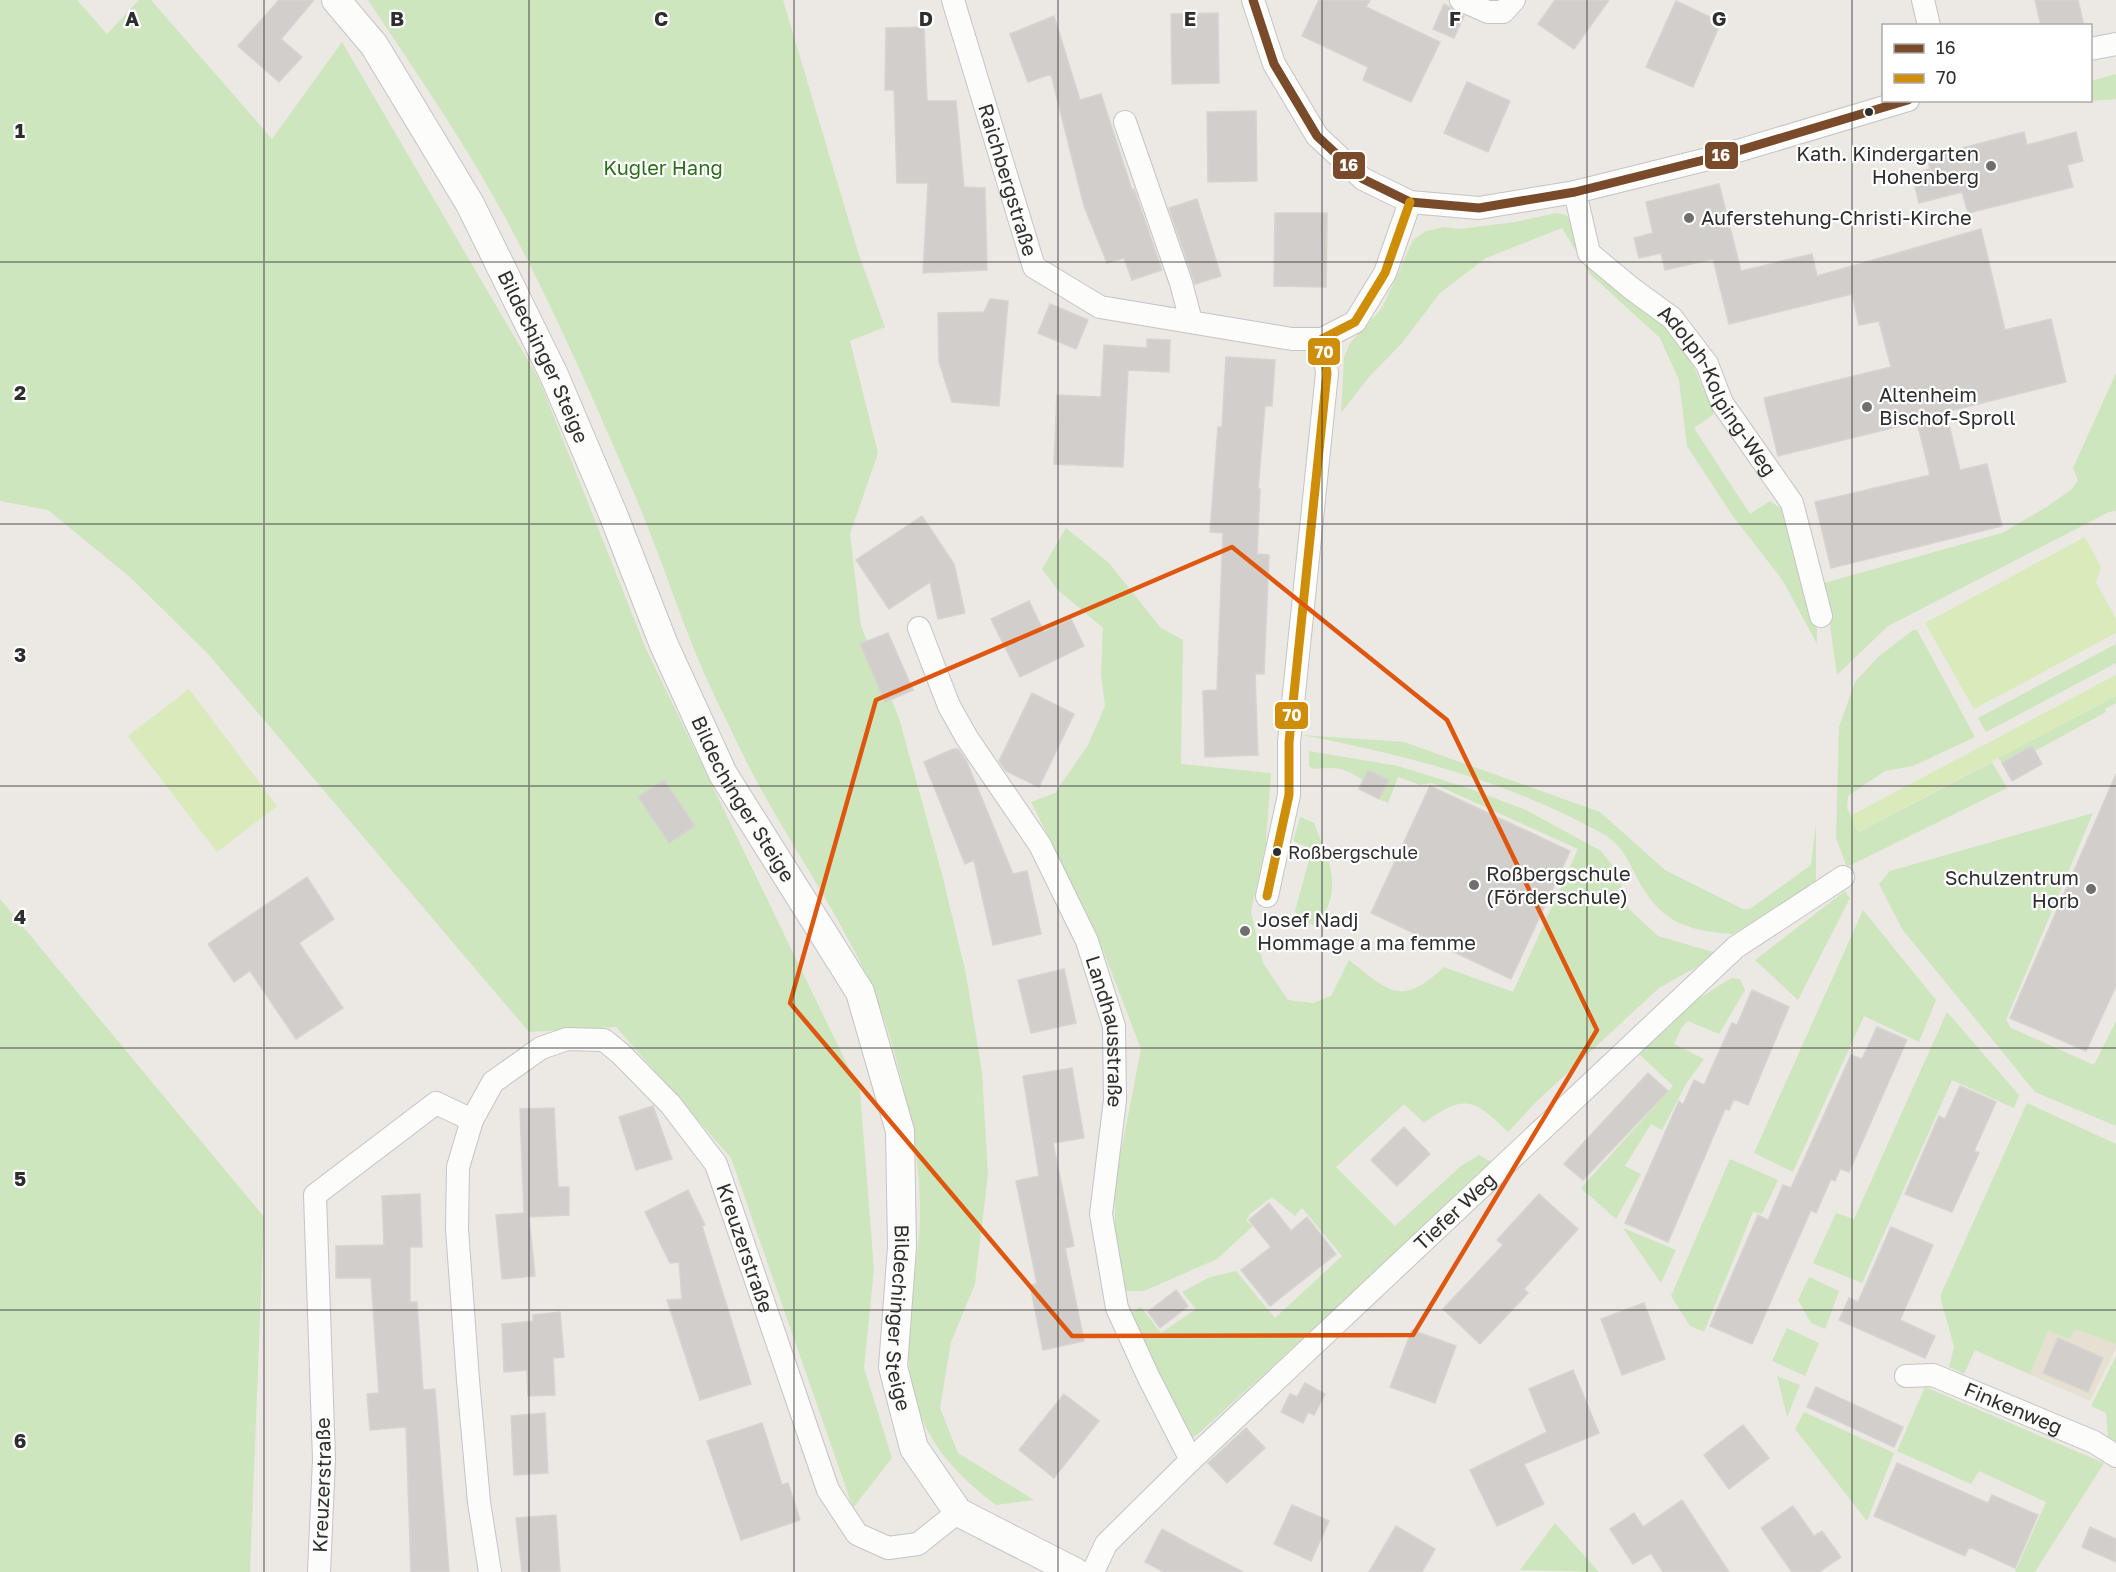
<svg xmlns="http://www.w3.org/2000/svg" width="2116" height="1572" viewBox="0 0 2116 1572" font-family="'Golos Text',sans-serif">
<rect width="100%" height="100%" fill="#ece8e4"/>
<path fill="#e6e0d3" d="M 1998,1296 L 2116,1333 L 2116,1348 L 2090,1401 L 1974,1350 Z"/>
<path fill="#cee6be" d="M 0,0 L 77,0 L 107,34 L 139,0 L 151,0 L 272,139 L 342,42 L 539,379 L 646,649 L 860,1091 L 874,1269 L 864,1368 L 892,1458 L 853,1508 L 731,1158 L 616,1027 L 529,1032 L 208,654 L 131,578 L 48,510 L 0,501 Z
M 368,0 L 783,0 L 859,255 L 885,327 L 850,341 L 878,453 L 850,534 L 861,626 L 899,718 L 942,874 L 966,974 L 982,1072 L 988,1174 L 975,1284 L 951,1342 L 940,1408 L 958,1453 L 1034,1500 L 996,1505 C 934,1458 907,1414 908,1335 C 909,1296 919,1257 920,1218 C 921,1158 908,1102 892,1045 C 866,949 801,865 755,778 C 740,751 728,722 714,695 C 683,629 662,559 634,493 C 594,401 554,308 506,219 C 465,143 416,72 368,0 Z
M 2116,74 L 2116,99 L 2090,101 L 2091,81 Z
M 1557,213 L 1566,215 L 1668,325 L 1692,363 L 1713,410 L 1713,415 L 1694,428 L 1750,514 L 1770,501 L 1787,513 L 1817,619 L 1817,644 L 1783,581 L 1732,515 L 1687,446 L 1679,380 L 1660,338 L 1590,274 L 1562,228 L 1486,258 L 1440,293 L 1402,343 L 1369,377 L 1341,413 L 1344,357 L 1350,343 L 1382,308 L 1413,240 L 1426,231 L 1443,227 L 1459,229 L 1515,222 Z
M 2116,373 L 2116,511 L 2109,512 L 1888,626 L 1837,675 L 1824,583 L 2002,533 L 2048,506 L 2072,489 L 2078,480 L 2073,468 Z
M 1066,528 L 1109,563 L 1161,628 L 1183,640 L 1181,764 L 1271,773 L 1266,843 L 1251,912 L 1263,963 L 1288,1000 L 1313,1003 L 1331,996 L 1349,960 C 1389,991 1400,1008 1444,967 L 1513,992 L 1578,849 L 1432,783 L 1420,785 L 1398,777 L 1388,803 L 1379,799 L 1389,780 L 1369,770 L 1363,780 C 1342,767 1338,767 1313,769 L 1309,766 L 1309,751 L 1398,766 L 1468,788 L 1526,810 L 1601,851 L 1616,870 L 1629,909 L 1658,936 L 1720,954 L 1659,988 L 1536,1102 L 1508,1132 C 1473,1098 1464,1094 1424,1123 L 1404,1104 L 1336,1167 L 1395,1226 L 1461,1166 L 1479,1155 L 1495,1164 L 1197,1435 L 1188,1439 L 1127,1315 L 1141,1307 L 1161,1333 L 1196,1309 L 1182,1292 L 1210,1277 L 1236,1271 L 1275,1318 L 1342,1256 L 1302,1208 L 1295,1216 L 1272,1197 L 1250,1214 L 1246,1221 L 1253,1226 L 1217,1259 L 1144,1291 L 1120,1291 L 1115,1262 L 1115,1182 L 1141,1049 L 1098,937 L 1031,802 L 1055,793 L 1088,745 L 1105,706 L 1101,674 L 1103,628 L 1058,590 L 1042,569 Z
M 1913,630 L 1917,630 L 1975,737 L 1913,766 L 1885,771 L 1848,796 L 1847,808 L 1859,832 L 1992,762 L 2007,788 L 1847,867 L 1836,838 L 1839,727 L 1855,682 L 1878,657 Z
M 2116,644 L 2116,663 L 1986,732 L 1978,718 Z
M 2116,696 L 2116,703 L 2105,709 L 2106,712 L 2035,751 L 2032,746 L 2002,763 L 1998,758 Z
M 1302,735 L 1404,742 L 1600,812 L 1665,870 L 1743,909 L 1750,909 L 1811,865 L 1816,823 L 1816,884 L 1733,934 C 1683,931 1658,920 1635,874 C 1627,858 1621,845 1605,835 C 1511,782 1407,755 1302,735 Z
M 2093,813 L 2006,1020 L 2011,1028 L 2094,1065 L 2116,1021 L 2116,1126 L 2035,1092 L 1902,929 L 1879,884 L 1890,871 Z
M 1300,817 L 1314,823 C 1329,863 1343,883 1320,923 L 1313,925 L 1300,920 L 1295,911 L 1312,849 L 1293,841 Z
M 1845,891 L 1850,898 L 1798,1000 L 1755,960 Z
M 0,899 L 264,1217 L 250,1572 L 0,1572 Z
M 1863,910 L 1936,1000 L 1919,1042 L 1864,1016 L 1793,1172 L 1754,1153 Z
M 1731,978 L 1740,979 L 1745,990 L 1719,1034 L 1688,1021 L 1682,1027 L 1674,1044 L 1704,1059 L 1686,1084 L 1662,1130 L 1651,1124 L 1625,1166 L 1641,1174 L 1616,1219 L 1581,1188 L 1673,1086 L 1639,1054 L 1681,1010 Z
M 1947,1012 L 2019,1095 L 2014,1108 L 1952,1080 L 1862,1283 L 1813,1263 L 1836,1213 L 1854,1219 Z
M 2027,1103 L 2116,1144 L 2116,1344 L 2076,1329 L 2068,1339 L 2048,1330 L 2030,1374 L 1975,1350 L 1964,1374 L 1949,1367 L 1954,1347 L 1941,1300 L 1941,1294 Z
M 1730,1159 L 1778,1180 L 1762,1214 L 1753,1212 L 1704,1332 L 1690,1326 L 1671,1296 Z
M 1623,1228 L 1676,1250 L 1661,1283 Z
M 1809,1277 L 1839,1291 L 1825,1329 L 1811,1323 L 1798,1300 Z
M 1787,1328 L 1819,1343 L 1805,1376 L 1772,1361 Z
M 2116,1356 L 2116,1441 L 2108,1437 L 2106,1413 L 2091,1406 Z
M 1777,1376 L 1800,1385 L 1787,1417 Z
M 1925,1387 L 2104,1463 L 2035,1572 L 2015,1572 L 2046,1502 L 1979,1471 L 1971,1484 L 1897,1451 Z
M 1804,1412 L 1894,1453 L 1867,1521 L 1795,1429 Z
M 1555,1523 L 1599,1572 L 1520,1570 Z"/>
<path fill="#d9eabb" d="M 2085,537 L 2101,567 L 2096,582 L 2116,619 L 2116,633 L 1974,709 L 1925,623 Z
M 2116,675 L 2116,696 L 1858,832 L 1850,816 Z
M 189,689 L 277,806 L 217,852 L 128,736 Z"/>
<path fill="#d1cecb" stroke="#d7d4d0" stroke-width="1.5" d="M 279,0 L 314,0 L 281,39 L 302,57 L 279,82 L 238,46 Z
M 1319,0 L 1370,0 L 1366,7 L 1440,42 L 1411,102 L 1363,80 L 1368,67 L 1302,36 Z
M 1555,0 L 1609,0 L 1574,49 L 1538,24 Z
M 2035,0 L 2078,0 L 2084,26 L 2041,26 Z
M 1676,1 L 1721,22 L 1693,87 L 1646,67 Z
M 1444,4 L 1464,16 L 1454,38 L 1433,29 Z
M 1218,13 L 1219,83 L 1172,84 L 1171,14 Z
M 1054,16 L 1080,100 L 1101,94 L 1132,190 L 1134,189 L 1162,270 L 1132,280 L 1124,258 L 1107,263 L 1084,206 L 1051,74 L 1028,82 L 1010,34 Z
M 924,27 L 927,101 L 956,101 L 964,187 L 985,188 L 987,270 L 923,273 L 928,183 L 897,183 L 894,90 L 885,90 L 886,28 Z
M 1467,82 L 1510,101 L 1488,152 L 1444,133 Z
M 1256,111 L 1257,181 L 1208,182 L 1207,112 Z
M 2024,132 L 2027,145 L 2076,132 L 2083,161 L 2067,165 L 2073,187 L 1968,213 L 1962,192 L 1919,203 L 1912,174 L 1930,169 L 1927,157 Z
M 1719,184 L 1741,271 L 1812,254 L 1817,276 L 1981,229 L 2005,330 L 2051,319 L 2066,382 L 1946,412 L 1960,470 L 1987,464 L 2002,526 L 1831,568 L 1815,502 L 1930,475 L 1917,422 L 1778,456 L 1764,398 L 1891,367 L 1879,321 L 1859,325 L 1852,294 L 1729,324 L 1713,259 L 1665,270 L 1661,253 L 1639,258 L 1634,238 L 1653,233 L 1646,202 Z
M 1197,199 L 1221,276 L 1195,284 L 1169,208 Z
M 1275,213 L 1327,213 L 1326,287 L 1274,286 Z
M 990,299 L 1008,301 L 999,406 L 952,402 L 939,362 L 938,313 L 984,312 Z
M 1050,304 L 1088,320 L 1076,349 L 1038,333 Z
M 1147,339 L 1170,340 L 1169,372 L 1128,370 L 1123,467 L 1054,464 L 1057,395 L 1101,397 L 1104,345 L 1147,348 Z
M 1226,357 L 1275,360 L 1272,406 L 1265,406 L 1258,489 L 1260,489 L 1257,554 L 1269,555 L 1264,674 L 1255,674 L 1258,755 L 1205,757 L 1203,691 L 1217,690 L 1223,533 L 1210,532 L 1218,427 L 1222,427 Z
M 922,516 L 954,564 L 965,613 L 938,619 L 930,582 L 889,609 L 856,560 Z
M 1029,601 L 1044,632 L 1071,619 L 1084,646 L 1020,677 L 991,619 Z
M 888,633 L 913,690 L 885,702 L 860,644 Z
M 1032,693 L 1074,714 L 1039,787 L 1006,771 L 999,761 Z
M 2032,746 L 2042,764 L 2012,781 L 2002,763 Z
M 953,749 L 958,749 L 966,760 L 1013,874 L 1027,871 L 1041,934 L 993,945 L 974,860 L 965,864 L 924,762 Z
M 1368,770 L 1389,780 L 1379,799 L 1359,789 Z
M 2116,774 L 2116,986 L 2086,1051 L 2010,1018 Z
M 664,780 L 695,826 L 669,843 L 638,797 Z
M 1430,786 L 1570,851 L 1511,979 L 1371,913 Z
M 307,877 L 334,919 L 299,943 L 343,1008 L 296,1039 L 250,971 L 234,982 L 208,944 Z
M 1064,969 L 1076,1023 L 1031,1033 L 1018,980 Z
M 1752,990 L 1789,1007 L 1748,1105 L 1734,1099 L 1729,1110 L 1725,1109 L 1668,1242 L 1625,1223 L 1679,1101 L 1683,1105 L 1694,1080 L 1704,1085 L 1732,1023 L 1737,1025 Z
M 1877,1027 L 1907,1040 L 1849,1172 L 1840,1169 L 1835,1181 L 1831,1179 L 1816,1213 L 1811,1210 L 1752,1344 L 1710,1326 L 1758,1215 L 1768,1220 L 1783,1185 L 1791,1188 L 1851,1055 L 1862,1059 Z
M 1072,1068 L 1084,1138 L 1053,1143 L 1074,1246 L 1065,1248 L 1084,1341 L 1043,1350 L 1030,1285 L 1037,1284 L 1016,1181 L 1039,1176 L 1023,1076 Z
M 1648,1073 L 1668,1091 L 1583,1180 L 1564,1164 Z
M 1960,1086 L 1996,1102 L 1974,1151 L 1979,1153 L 1952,1212 L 1905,1194 L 1939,1116 L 1945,1119 Z
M 653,1106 L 672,1159 L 636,1170 L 619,1117 Z
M 554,1108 L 558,1187 L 569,1187 L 569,1215 L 529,1217 L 535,1276 L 502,1279 L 496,1215 L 524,1213 L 520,1109 Z
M 1404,1127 L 1430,1154 L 1397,1186 L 1371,1160 Z
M 688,1190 L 705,1225 L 702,1226 L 751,1384 L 700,1400 L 667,1300 L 682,1299 L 679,1262 L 670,1263 L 645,1212 Z
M 420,1194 L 422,1247 L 410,1247 L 410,1302 L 417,1302 L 423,1390 L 435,1389 L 449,1572 L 411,1572 L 406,1427 L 370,1430 L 367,1394 L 379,1393 L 371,1278 L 336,1278 L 336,1246 L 384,1245 L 382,1196 Z
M 1539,1194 L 1578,1229 L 1524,1289 L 1528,1293 L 1480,1344 L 1443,1309 L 1503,1245 L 1497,1240 Z
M 1269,1203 L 1291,1231 L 1307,1217 L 1336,1254 L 1270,1306 L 1241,1270 L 1271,1247 L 1249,1220 Z
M 1891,1227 L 1933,1245 L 1900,1320 L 1935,1336 L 1925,1358 L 1839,1320 L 1849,1298 L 1858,1302 Z
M 1176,1290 L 1188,1306 L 1160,1328 L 1148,1312 Z
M 1644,1303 L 1665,1359 L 1622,1375 L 1601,1319 Z
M 560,1312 L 564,1357 L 553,1358 L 555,1395 L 528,1396 L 527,1370 L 504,1372 L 502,1324 L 533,1321 L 533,1315 Z
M 1412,1330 L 1456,1346 L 1435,1403 L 1390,1387 Z
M 2058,1338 L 2103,1358 L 2088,1392 L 2043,1373 Z
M 1573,1370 L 1599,1433 L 1524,1464 L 1544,1504 L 1497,1526 L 1470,1470 L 1547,1432 L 1529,1389 Z
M 1305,1383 L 1325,1394 L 1314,1415 L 1308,1412 L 1303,1423 L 1281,1412 L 1290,1394 L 1297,1397 Z
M 1816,1387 L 1903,1427 L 1894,1447 L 1807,1407 Z
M 1064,1394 L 1099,1421 L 1054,1478 L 1019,1450 Z
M 545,1413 L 548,1473 L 514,1475 L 511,1416 Z
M 762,1423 L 782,1485 L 788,1483 L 800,1520 L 741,1540 L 707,1441 Z
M 1743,1425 L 1769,1458 L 1729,1489 L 1704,1455 Z
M 1246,1428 L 1265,1448 L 1227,1483 L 1208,1463 Z
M 1897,1463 L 1988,1503 L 1992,1495 L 2038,1515 L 2015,1568 L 1969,1547 L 1965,1556 L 1874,1516 Z
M 1682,1500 L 1729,1572 L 1663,1572 L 1651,1553 L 1633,1564 L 1610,1529 L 1634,1513 L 1643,1527 Z
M 1292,1505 L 1329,1521 L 1311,1561 L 1274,1544 Z
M 1793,1506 L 1814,1536 L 1822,1531 L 1841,1557 L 1819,1572 L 1792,1572 L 1761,1528 Z
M 556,1515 L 560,1572 L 522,1572 L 516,1518 Z
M 1396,1526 L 1435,1549 L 1422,1572 L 1369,1572 Z
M 2090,1527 L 2116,1539 L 2116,1562 L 2082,1547 Z
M 1162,1529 L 1189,1544 L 1243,1572 L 1164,1572 L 1145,1562 Z"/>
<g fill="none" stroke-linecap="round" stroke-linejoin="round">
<defs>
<g id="minor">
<path id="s1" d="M 953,0 L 1034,267 L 1100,307 L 1292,339 L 1322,339"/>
<path d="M 1253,0 L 1274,64 L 1317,136 L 1363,179 L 1410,202 L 1479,208 L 1575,192 L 1724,155 L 1908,100"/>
<path d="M 1461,0 L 1488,12 L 1503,12 L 1514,0"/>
<path d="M 1923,0 L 1929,26"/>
<path d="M 2090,49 L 2116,44"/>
<path d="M 1125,122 L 1181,283 L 1191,321"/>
<path id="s2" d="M 1575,192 L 1589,253 L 1631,288 L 1672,318 L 1707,364 L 1722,403 L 1792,503 L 1821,616"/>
<path id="s3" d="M 919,628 L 949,706 L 967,738 L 1040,845 L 1087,941 L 1114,1026 L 1115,1100 L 1101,1214 L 1117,1308 L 1148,1376 L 1191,1460"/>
<path d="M 1267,896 L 1289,795 L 1289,742 L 1327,373 L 1322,339 L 1355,322 L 1385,273 L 1410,202"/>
<path id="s4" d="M 1906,1376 L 1933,1375 L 2094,1442 L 2116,1456"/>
<path id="s5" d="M 319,1572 L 324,1459 L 315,1195 L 436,1103 L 472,1120"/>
<path id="s6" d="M 490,1572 L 479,1502 L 468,1380 L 457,1229 L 458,1167 L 472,1120 L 493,1082 L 541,1048 L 567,1039 L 604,1040 L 621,1054 L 671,1105 L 716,1164 L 828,1490 L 857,1534 L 888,1548 L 918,1544 L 958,1512"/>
<path id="s7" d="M 1093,1572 L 1106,1544 L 1191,1460 L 1736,947 L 1843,877"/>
</g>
<g id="tertiary">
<path id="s8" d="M 336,0 L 374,45 L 470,204 L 554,375 L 613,514 L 664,645 L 723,774 L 860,992 L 900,1131 L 902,1247 L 893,1367 L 914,1448 L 958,1512 L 1075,1572"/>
</g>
</defs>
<use href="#minor" stroke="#c5c4c5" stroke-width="24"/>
<use href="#tertiary" stroke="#c5c4c5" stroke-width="30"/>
<use href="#minor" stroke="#fcfcfb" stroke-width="22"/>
<use href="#tertiary" stroke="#fcfcfb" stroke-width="28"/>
<defs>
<path id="bus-1" d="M 1253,0 L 1274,64 L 1317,136 L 1363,179 L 1410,202 L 1479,208 L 1575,192 L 1724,155 L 1908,100"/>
<path id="bus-2" d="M 1267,896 L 1289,795 L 1289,742 L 1327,373 L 1322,339 L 1355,322 L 1385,273 L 1410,202"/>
</defs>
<use href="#bus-1" stroke="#fff" stroke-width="14"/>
<use href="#bus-2" stroke="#fff" stroke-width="14"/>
<use href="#bus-1" stroke="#7a4b2a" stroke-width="9"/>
<use href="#bus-2" stroke="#cf8e09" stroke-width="9"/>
</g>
<path fill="none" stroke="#df570e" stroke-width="4.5" stroke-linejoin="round" d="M 1232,547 L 1447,720 L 1597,1030 L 1413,1335 L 1072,1336 L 790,1003 L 876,700 Z"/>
<path fill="none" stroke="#2e2e2e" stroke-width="1.5" stroke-opacity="0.55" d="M 264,0 L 264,1572M 529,0 L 529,1572M 794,0 L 794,1572M 1058,0 L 1058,1572M 1322,0 L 1322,1572M 1587,0 L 1587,1572M 1852,0 L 1852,1572M 0,262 L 2116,262M 0,524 L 2116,524M 0,786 L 2116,786M 0,1048 L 2116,1048M 0,1310 L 2116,1310"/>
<g fill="#2e2e2e" stroke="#fff" stroke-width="2">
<circle cx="1869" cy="112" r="5"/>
<circle cx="1277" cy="852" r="5"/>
</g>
<g fill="#706f6e" stroke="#fff" stroke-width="2">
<circle cx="1991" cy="166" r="6"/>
<circle cx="1689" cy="218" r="6"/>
<circle cx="1867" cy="407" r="6"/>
<circle cx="1474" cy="885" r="6"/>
<circle cx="2091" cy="889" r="6"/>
<circle cx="1245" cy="931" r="6"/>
</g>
<g text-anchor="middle" stroke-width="4.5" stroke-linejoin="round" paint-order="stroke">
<g font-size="18" fill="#2e2e2e" stroke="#fff" text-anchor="start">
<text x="1288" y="859">Roßbergschule</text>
</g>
<g font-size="20" fill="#2e2e2e" stroke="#fff" text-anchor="start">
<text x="1979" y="161" text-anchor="end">Kath. Kindergarten<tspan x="1979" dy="23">Hohenberg</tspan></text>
<text x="1701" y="225">Auferstehung-Christi-Kirche</text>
<text x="1879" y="402">Altenheim<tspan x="1879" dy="23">Bischof-Sproll</tspan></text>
<text x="1486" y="881">Roßbergschule<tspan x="1486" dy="23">(Förderschule)</tspan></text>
<text x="2079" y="885" text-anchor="end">Schulzentrum<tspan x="2079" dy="23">Horb</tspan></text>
<text x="1257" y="927">Josef Nadj<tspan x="1257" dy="23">Hommage a ma femme</tspan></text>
</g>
<g font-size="20" fill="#2c6e1b" stroke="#fff">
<text x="663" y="175">Kugler Hang</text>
</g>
<g font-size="20" fill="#2e2e2e" stroke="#fff">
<text dy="7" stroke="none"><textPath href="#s1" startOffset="188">Raichbergstraße</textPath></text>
<text dy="7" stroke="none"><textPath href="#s8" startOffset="414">Bildechinger Steige</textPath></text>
<text dy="7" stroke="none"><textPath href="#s2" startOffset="254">Adolph-Kolping-Weg</textPath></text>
<text dy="7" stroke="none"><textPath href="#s8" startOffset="900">Bildechinger Steige</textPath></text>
<text dy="7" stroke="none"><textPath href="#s3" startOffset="450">Landhausstraße</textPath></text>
<text dy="7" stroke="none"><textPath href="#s7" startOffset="513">Tiefer Weg</textPath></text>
<text dy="7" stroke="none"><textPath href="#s6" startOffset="879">Kreuzerstraße</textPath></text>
<text dy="7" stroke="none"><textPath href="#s8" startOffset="1458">Bildechinger Steige</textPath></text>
<text dy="7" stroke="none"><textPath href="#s4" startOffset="114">Finkenweg</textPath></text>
<text dy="7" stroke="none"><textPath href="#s5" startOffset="87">Kreuzerstraße</textPath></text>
</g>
</g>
<g font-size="20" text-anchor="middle" font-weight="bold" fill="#2e2e2e" stroke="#fff" stroke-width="4.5" stroke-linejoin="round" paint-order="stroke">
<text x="132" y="26">A</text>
<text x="397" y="26">B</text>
<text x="661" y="26">C</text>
<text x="926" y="26">D</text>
<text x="1190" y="26">E</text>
<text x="1455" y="26">F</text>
<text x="1719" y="26">G</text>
<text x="20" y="138">1</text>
<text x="20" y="400">2</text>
<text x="20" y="662">3</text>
<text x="20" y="924">4</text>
<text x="20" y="1186">5</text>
<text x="20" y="1448">6</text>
</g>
<g stroke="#fff" stroke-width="2">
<rect x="1704" y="141" width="35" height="29" rx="6" fill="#7a4b2a"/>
<rect x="1332" y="151" width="34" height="29" rx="6" fill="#7a4b2a"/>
<rect x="1307" y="337" width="34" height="29" rx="6" fill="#cf8e09"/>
<rect x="1274" y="701" width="35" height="29" rx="6" fill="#cf8e09"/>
</g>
<g font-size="16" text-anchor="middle" font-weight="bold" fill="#fff">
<text x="1721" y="161">16</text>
<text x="1349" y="171">16</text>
<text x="1324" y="358">70</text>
<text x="1292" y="721">70</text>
</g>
<rect x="1882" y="24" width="210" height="78" fill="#ffffff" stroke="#ababab" stroke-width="1.5"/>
<rect x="1894" y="44" width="30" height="9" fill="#7a4b2a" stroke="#ababab" stroke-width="1.5"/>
<text x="1936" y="54" font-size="18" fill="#2e2e2e">16</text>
<rect x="1894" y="74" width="30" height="9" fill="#cf8e09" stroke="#ababab" stroke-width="1.5"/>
<text x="1936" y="84" font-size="18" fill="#2e2e2e">70</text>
</svg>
